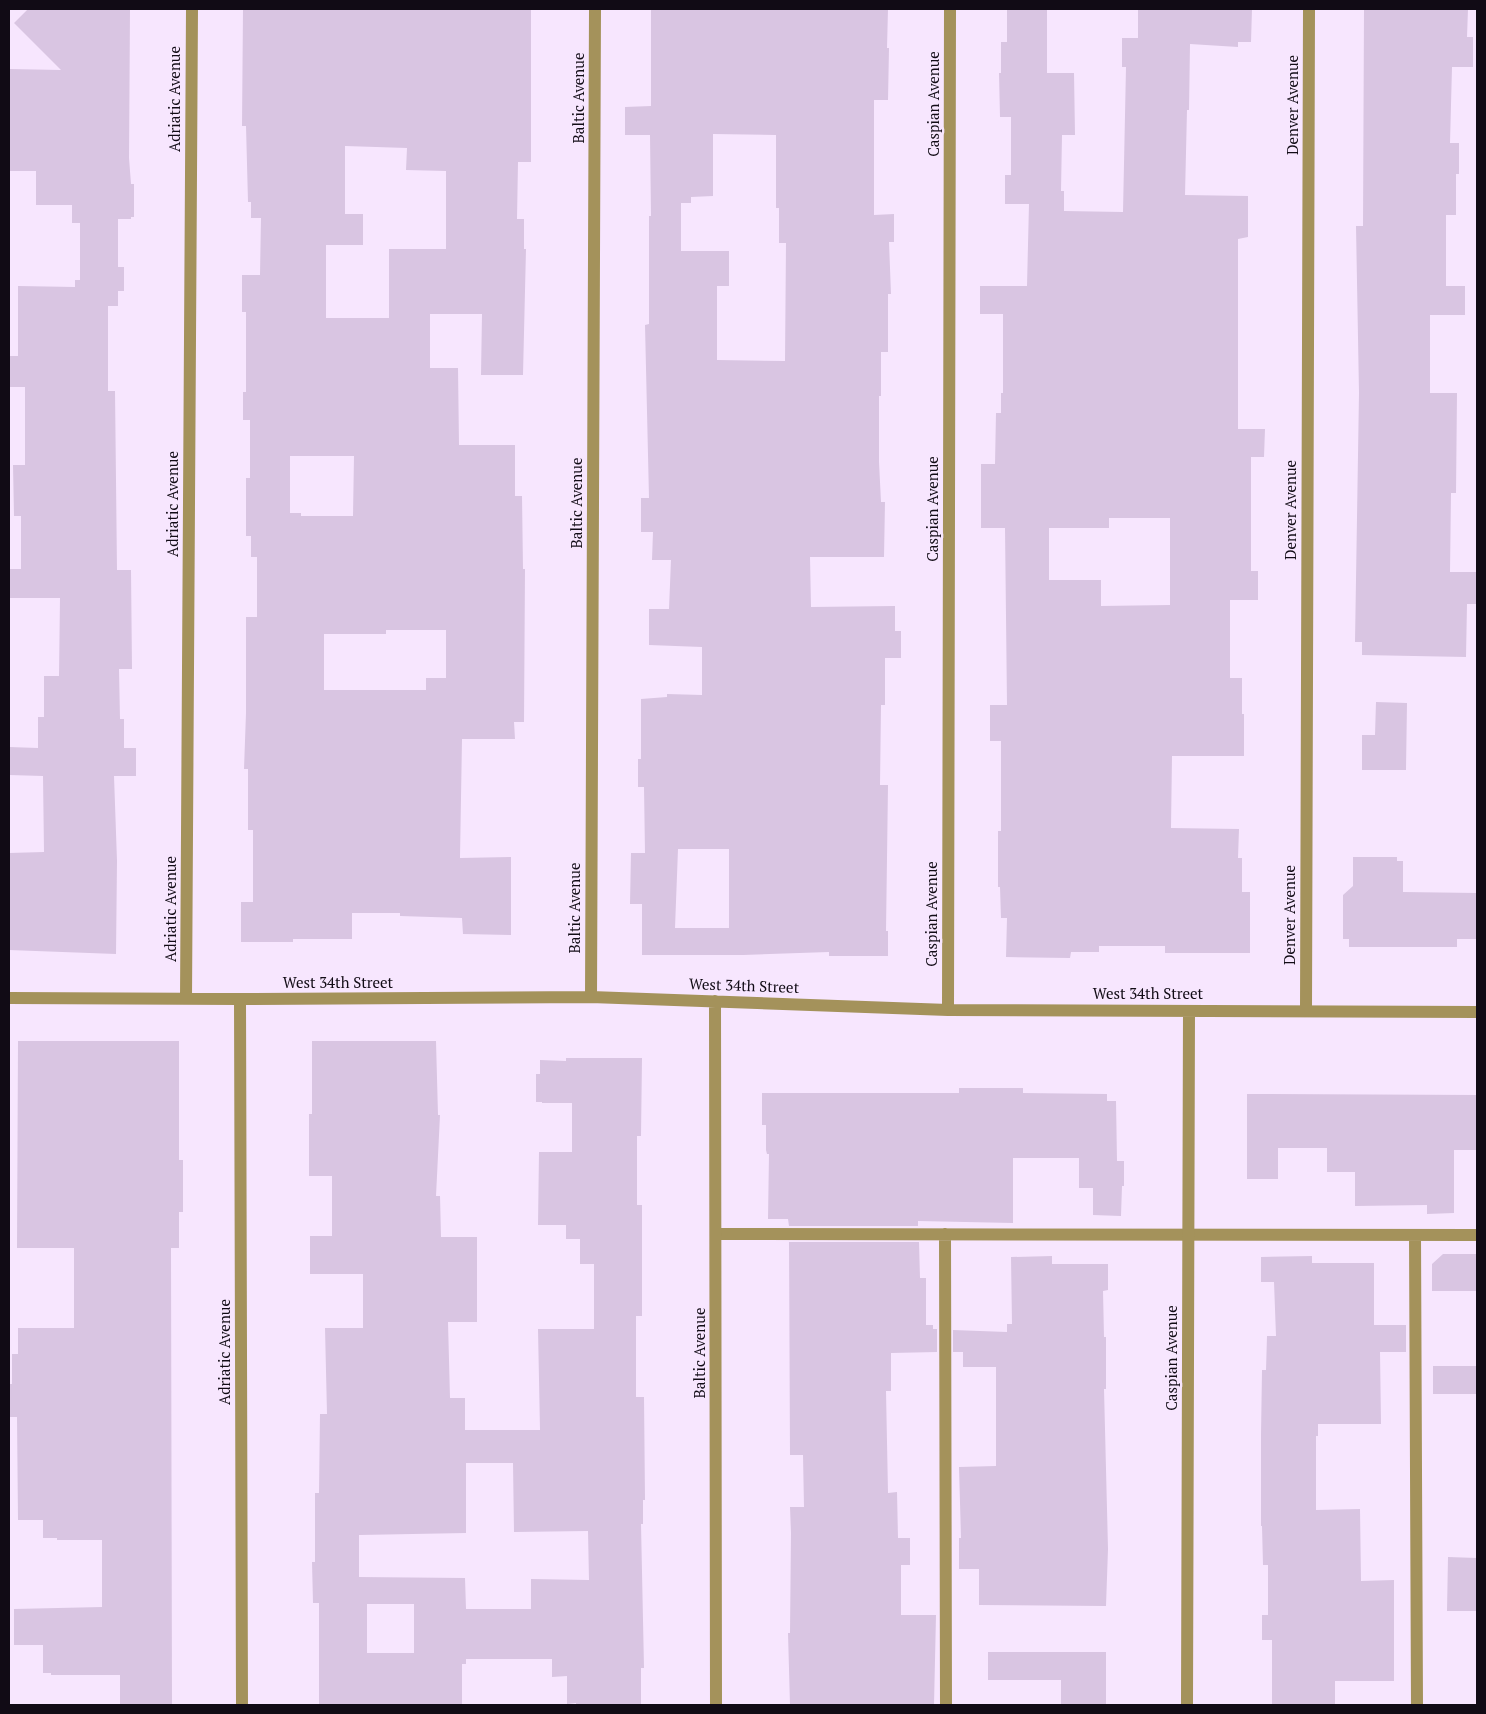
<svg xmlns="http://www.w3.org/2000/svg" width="1486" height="1714" viewBox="0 0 1486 1714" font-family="'PT Serif',serif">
<rect width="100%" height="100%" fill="#f7e6fe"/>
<path fill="#d9c5e2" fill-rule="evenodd" d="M 28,9 L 130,9 L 129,158 L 131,184 L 134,184 L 134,217 L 131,217 L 131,219 L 118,219 L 118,267 L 124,267 L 124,291 L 118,291 L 118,306 L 108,306 L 108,391 L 115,391 L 117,570 L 131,570 L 132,669 L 119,669 L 120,719 L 124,719 L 124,748 L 136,748 L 136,776 L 114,776 L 117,861 L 116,954 L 9,950 L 9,853 L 44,852 L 43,776 L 9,775 L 9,747 L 38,748 L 38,717 L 44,717 L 44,676 L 59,676 L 60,598 L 9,598 L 9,569 L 21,569 L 21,516 L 14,516 L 13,465 L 25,465 L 25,387 L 9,387 L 9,356 L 18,356 L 18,286 L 75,287 L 75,280 L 80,280 L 80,223 L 72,223 L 72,205 L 36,205 L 36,171 L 9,171 L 9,69 L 61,70 L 14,23 Z
M 243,9 L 531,9 L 531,162 L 518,162 L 517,219 L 524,219 L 524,249 L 526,249 L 523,375 L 481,375 L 482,314 L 430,314 L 430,368 L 458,368 L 459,445 L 515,445 L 515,496 L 522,496 L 523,569 L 525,569 L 524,722 L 514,722 L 515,739 L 462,739 L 460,858 L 511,857 L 511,935 L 463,934 L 462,918 L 400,916 L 400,913 L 352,913 L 352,939 L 293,939 L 293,942 L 241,942 L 241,902 L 253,902 L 253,830 L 248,830 L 248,769 L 244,769 L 246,713 L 246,617 L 257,617 L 257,557 L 251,557 L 251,536 L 246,536 L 246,478 L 250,478 L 250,420 L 243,420 L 243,392 L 246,392 L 246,312 L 242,312 L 242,275 L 260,275 L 261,218 L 251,218 L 251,202 L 248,202 L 246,126 L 242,126 ZM 345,146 L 407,148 L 406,170 L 446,171 L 446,249 L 389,249 L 389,318 L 326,318 L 326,245 L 363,245 L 363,214 L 345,214 ZM 290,456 L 354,456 L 353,516 L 301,516 L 301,513 L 290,513 ZM 386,630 L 446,630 L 446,678 L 426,678 L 426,690 L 324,690 L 324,634 L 386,634 Z
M 651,9 L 888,9 L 887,48 L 889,48 L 888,100 L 874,100 L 874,215 L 894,214 L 894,242 L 889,242 L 891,294 L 888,294 L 888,352 L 881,352 L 881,396 L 879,396 L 879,462 L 881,502 L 885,502 L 884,557 L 810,557 L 811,607 L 895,606 L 895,631 L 901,631 L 901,658 L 885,658 L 885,705 L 881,705 L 880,785 L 888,785 L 886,931 L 888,931 L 888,956 L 829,956 L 829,952 L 743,955 L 642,955 L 642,904 L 630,904 L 631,853 L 645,853 L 644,787 L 638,787 L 638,759 L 641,759 L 641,699 L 667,697 L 667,694 L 702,695 L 702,647 L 649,645 L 649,609 L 669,609 L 671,560 L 652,560 L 653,532 L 641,532 L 641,498 L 649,498 L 645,325 L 649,324 L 649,216 L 651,216 L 650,135 L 625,135 L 625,107 L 651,106 ZM 713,134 L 776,135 L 776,208 L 779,208 L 779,243 L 786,243 L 785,361 L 717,360 L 717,286 L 729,286 L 729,251 L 681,251 L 681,203 L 691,203 L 691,197 L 713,196 ZM 678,849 L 729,849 L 729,928 L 675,928 Z
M 1007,9 L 1039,9 L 1039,10 L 1047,10 L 1047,73 L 1074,73 L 1075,135 L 1062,135 L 1061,191 L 1064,191 L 1064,211 L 1123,212 L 1126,67 L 1122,67 L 1122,38 L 1138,38 L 1138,9 L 1252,9 L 1251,42 L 1238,42 L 1238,47 L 1190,44 L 1189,110 L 1187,110 L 1185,195 L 1248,196 L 1248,237 L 1238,239 L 1238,429 L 1265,429 L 1264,457 L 1251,457 L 1251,571 L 1258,571 L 1258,600 L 1230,600 L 1230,678 L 1242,678 L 1242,714 L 1244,714 L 1244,756 L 1172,756 L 1171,828 L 1239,829 L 1238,858 L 1242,858 L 1242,892 L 1250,892 L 1250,953 L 1165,953 L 1165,946 L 1099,946 L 1099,952 L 1071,952 L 1070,958 L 1006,957 L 1007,918 L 1001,918 L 1000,887 L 998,887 L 998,831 L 1001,831 L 1001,741 L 990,741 L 990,705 L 1007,705 L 1005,528 L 981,528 L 981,464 L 995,464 L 996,413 L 1001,413 L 1001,393 L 1003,393 L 1003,314 L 980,314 L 980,286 L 1027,286 L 1029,204 L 1005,204 L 1005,175 L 1011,175 L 1011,117 L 1000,117 L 999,73 L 1001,73 L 1001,42 L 1007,42 ZM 1109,518 L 1170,518 L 1170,605 L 1101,606 L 1101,580 L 1049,580 L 1049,528 L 1109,528 Z
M 1364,9 L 1468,9 L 1467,37 L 1473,37 L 1473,67 L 1452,67 L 1450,143 L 1459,143 L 1459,174 L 1456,174 L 1456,215 L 1446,215 L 1446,286 L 1465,286 L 1465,315 L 1430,315 L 1430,393 L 1457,393 L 1456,493 L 1451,493 L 1450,572 L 1477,572 L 1477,604 L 1467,604 L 1466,657 L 1362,655 L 1362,642 L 1355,642 L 1359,393 L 1356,226 L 1363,226 Z
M 1376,702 L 1407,703 L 1406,770 L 1362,770 L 1362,735 L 1375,735 Z
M 1353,857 L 1397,857 L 1397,861 L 1403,861 L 1403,892 L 1477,893 L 1477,939 L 1457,939 L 1457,947 L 1349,947 L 1349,939 L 1343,939 L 1343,895 L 1353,886 Z
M 18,1041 L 179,1041 L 179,1160 L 183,1160 L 183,1212 L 179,1212 L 179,1248 L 171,1248 L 172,1705 L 120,1705 L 120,1675 L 51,1675 L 51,1673 L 43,1673 L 43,1645 L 14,1645 L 14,1609 L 102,1607 L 102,1540 L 57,1540 L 57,1538 L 43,1538 L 43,1520 L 18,1520 L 17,1417 L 10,1417 L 10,1384 L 12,1384 L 12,1354 L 18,1354 L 18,1328 L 74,1328 L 74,1248 L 17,1248 Z
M 312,1041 L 436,1041 L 438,1115 L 440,1115 L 436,1196 L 440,1196 L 441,1237 L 477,1237 L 477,1322 L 448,1322 L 450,1398 L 465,1398 L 465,1430 L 540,1430 L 538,1329 L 594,1329 L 594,1264 L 580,1264 L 580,1239 L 566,1239 L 566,1225 L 538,1225 L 539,1152 L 572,1152 L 572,1103 L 542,1103 L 542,1102 L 536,1102 L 536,1074 L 540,1074 L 540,1060 L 566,1061 L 566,1058 L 642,1058 L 641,1136 L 637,1136 L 637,1205 L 642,1205 L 642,1316 L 636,1316 L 636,1397 L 644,1397 L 645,1500 L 643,1500 L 643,1524 L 641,1524 L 644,1668 L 641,1668 L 641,1705 L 576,1705 L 576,1703 L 567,1704 L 567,1676 L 552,1677 L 552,1659 L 466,1659 L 466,1664 L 462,1664 L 462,1705 L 319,1705 L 319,1603 L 313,1603 L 312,1562 L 315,1562 L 315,1493 L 319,1493 L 320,1414 L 327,1414 L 325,1328 L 363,1328 L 363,1274 L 310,1274 L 310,1236 L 332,1236 L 332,1176 L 309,1176 L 309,1114 L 312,1114 ZM 466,1463 L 513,1463 L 514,1532 L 588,1531 L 589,1580 L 531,1579 L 531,1609 L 466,1609 L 465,1578 L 359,1577 L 359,1535 L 466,1533 ZM 367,1604 L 414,1604 L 414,1653 L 367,1653 Z
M 959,1088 L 1023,1088 L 1023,1093 L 1107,1094 L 1107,1101 L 1116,1101 L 1117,1161 L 1124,1161 L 1124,1186 L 1122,1186 L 1121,1216 L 1093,1215 L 1093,1188 L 1079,1188 L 1079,1158 L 1013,1158 L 1013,1223 L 918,1221 L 918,1226 L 789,1226 L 788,1219 L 768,1219 L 769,1154 L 767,1154 L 766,1150 L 766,1125 L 762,1125 L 762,1093 L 959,1093 Z
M 1247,1094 L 1477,1095 L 1477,1150 L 1454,1150 L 1454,1213 L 1427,1214 L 1427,1205 L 1355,1206 L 1355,1172 L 1327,1172 L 1327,1148 L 1278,1148 L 1278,1179 L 1247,1179 Z
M 789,1242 L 919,1242 L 920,1278 L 926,1278 L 926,1325 L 933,1325 L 933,1329 L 937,1329 L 937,1352 L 891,1353 L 891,1391 L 886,1391 L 888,1493 L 897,1492 L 898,1538 L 910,1538 L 910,1565 L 901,1565 L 901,1615 L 936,1615 L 934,1705 L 790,1705 L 788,1633 L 790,1633 L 791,1533 L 790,1507 L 804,1507 L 803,1455 L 790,1455 Z
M 1443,1254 L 1477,1254 L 1477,1291 L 1432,1291 L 1432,1264 Z
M 1052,1256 L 1052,1264 L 1108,1264 L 1108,1290 L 1103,1291 L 1104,1337 L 1106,1337 L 1106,1389 L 1104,1389 L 1108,1549 L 1106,1606 L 979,1605 L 979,1569 L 959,1569 L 959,1538 L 961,1538 L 959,1467 L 996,1466 L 996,1367 L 963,1367 L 963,1352 L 953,1352 L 953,1330 L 1007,1332 L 1007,1324 L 1012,1324 L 1011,1257 Z
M 1312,1256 L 1312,1263 L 1374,1263 L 1374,1325 L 1406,1325 L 1406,1352 L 1380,1352 L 1381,1424 L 1318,1424 L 1318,1436 L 1316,1436 L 1316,1510 L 1360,1509 L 1361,1581 L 1394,1580 L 1394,1681 L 1335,1681 L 1335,1705 L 1272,1705 L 1272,1640 L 1262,1640 L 1262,1615 L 1268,1615 L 1268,1565 L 1263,1565 L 1262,1526 L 1261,1526 L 1261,1435 L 1262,1370 L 1266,1370 L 1267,1336 L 1276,1336 L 1274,1282 L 1261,1282 L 1261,1257 Z
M 1433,1366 L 1477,1366 L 1477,1394 L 1433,1394 Z
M 1448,1557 L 1477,1558 L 1477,1611 L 1447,1611 Z
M 988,1652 L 1106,1652 L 1106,1705 L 1061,1705 L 1061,1680 L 988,1680 Z"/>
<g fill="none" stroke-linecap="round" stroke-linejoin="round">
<path stroke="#a4925b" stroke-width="12" d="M 716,1234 L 1477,1235
M 945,1234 L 946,1705
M 1415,1235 L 1417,1705"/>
<path stroke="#a4925b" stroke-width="12" d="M 591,997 L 595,9
M 9,998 L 240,999 L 591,997 L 948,1010 L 1477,1012
M 186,999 L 192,9
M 240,999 L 242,1705
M 715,1001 L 716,1705
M 948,1010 L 950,9
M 1306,1011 L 1309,9
M 1187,1705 L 1189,1011"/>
</g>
<g text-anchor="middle" stroke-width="4.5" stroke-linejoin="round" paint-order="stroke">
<g font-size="15" fill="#110b15" stroke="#f7e6fe">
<text transform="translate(579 98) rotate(-90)" y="5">Baltic Avenue</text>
<text transform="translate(175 99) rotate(-90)" y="5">Adriatic Avenue</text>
<text transform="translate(934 104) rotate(-90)" y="5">Caspian Avenue</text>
<text transform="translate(1293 105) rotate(-90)" y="5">Denver Avenue</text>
<text transform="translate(577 503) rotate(-90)" y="5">Baltic Avenue</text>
<text transform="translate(173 504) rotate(-90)" y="5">Adriatic Avenue</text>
<text transform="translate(933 509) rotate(-90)" y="5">Caspian Avenue</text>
<text transform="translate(1291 510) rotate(-90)" y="5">Denver Avenue</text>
<text transform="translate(575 908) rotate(-90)" y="5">Baltic Avenue</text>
<text transform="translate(171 909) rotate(-90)" y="5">Adriatic Avenue</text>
<text transform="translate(932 914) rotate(-90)" y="5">Caspian Avenue</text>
<text transform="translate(1290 915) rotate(-90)" y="5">Denver Avenue</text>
<text x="338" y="988">West 34th Street</text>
<text transform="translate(744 986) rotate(2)" y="5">West 34th Street</text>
<text x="1148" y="999">West 34th Street</text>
<text transform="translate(225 1352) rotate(-90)" y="5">Adriatic Avenue</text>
<text transform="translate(700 1353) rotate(-90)" y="5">Baltic Avenue</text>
<text transform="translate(1172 1358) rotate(-90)" y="5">Caspian Avenue</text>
</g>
</g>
<rect width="1486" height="1714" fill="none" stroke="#110b15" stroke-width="20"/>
</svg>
